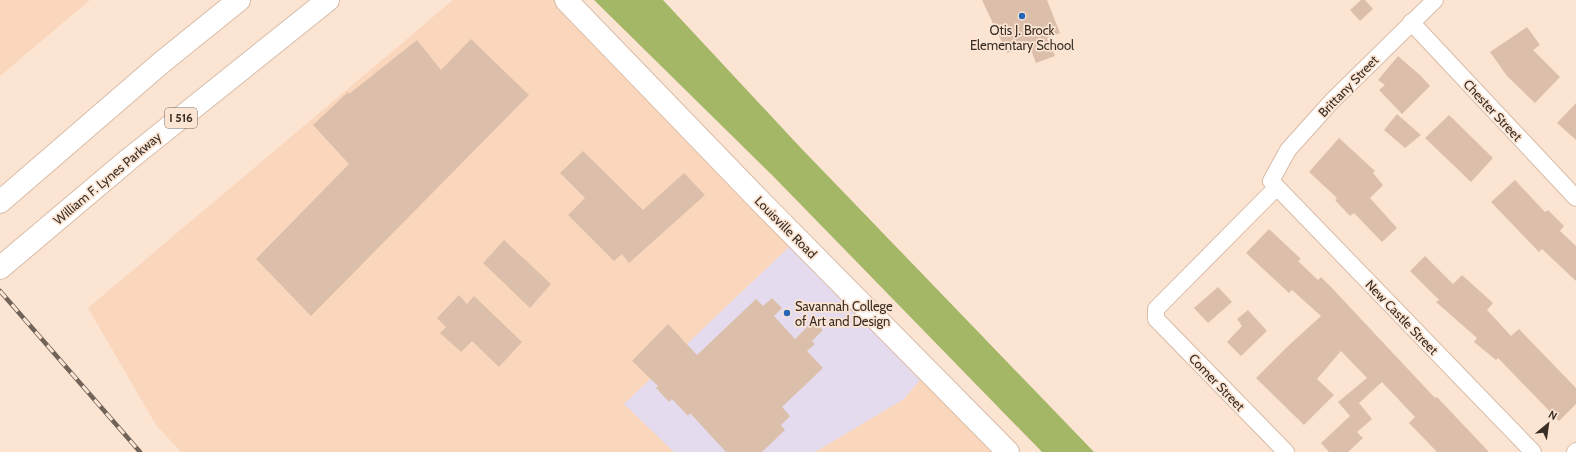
<svg xmlns="http://www.w3.org/2000/svg" width="1576" height="452" viewBox="0 0 1576 452" font-family="Cabin,sans-serif">
<rect width="100%" height="100%" fill="#fce4d3"/>
<path fill="#fad7bc" d="M 0,0 L 90,0 L 0,76 Z
M 453,0 L 566,0 L 1008,452 L 181,452 L 156,425 L 88,308 Z"/>
<path fill="#e5dbef" d="M 790,246 L 920,380 L 904,399 L 815,452 L 674,452 L 624,404 Z"/>
<path fill="#a3b767" d="M 594,0 L 663,0 L 799,146 L 1094,452 L 1042,452 L 772,175 Z"/>
<path fill="#dbbfaa" d="M 982,0 L 1047,0 L 1060,33 L 1047,38 L 1055,56 L 1036,63 L 1029,45 L 1007,53 Z
M 1361,0 L 1365,0 L 1373,9 L 1360,21 L 1350,10 Z
M 1527,27 L 1540,45 L 1533,50 L 1560,77 L 1535,103 L 1507,76 L 1490,52 Z
M 471,39 L 529,95 L 311,316 L 256,259 L 349,164 L 313,125 L 348,92 L 349,94 L 417,40 L 441,70 Z
M 1398,56 L 1421,76 L 1430,86 L 1402,114 L 1379,90 L 1385,85 L 1378,80 Z
M 1576,103 L 1576,140 L 1557,123 Z
M 1397,114 L 1421,135 L 1405,148 L 1384,130 Z
M 1449,115 L 1493,158 L 1471,182 L 1425,138 Z
M 1339,138 L 1375,171 L 1373,173 L 1383,185 L 1370,198 L 1397,228 L 1382,242 L 1354,213 L 1350,216 L 1335,200 L 1337,198 L 1309,172 Z
M 583,151 L 643,210 L 684,173 L 705,195 L 629,263 L 622,254 L 614,261 L 568,215 L 585,198 L 560,173 Z
M 1515,180 L 1545,212 L 1548,210 L 1564,226 L 1560,231 L 1576,246 L 1576,281 L 1542,249 L 1539,252 L 1491,202 Z
M 1269,229 L 1301,259 L 1298,261 L 1318,280 L 1321,277 L 1331,287 L 1435,398 L 1437,397 L 1489,452 L 1437,452 L 1409,423 L 1415,417 L 1382,382 L 1359,403 L 1372,419 L 1357,432 L 1363,438 L 1348,452 L 1329,452 L 1321,443 L 1350,416 L 1338,402 L 1367,378 L 1341,351 L 1317,379 L 1334,395 L 1304,425 L 1256,378 L 1288,346 L 1321,316 L 1292,290 L 1289,293 L 1246,253 Z
M 504,240 L 551,284 L 530,308 L 483,263 Z
M 1425,256 L 1453,284 L 1462,275 L 1493,303 L 1487,310 L 1511,336 L 1519,329 L 1576,388 L 1576,404 L 1559,421 L 1498,358 L 1496,360 L 1474,342 L 1477,338 L 1436,302 L 1439,300 L 1410,271 Z
M 1218,287 L 1232,302 L 1208,323 L 1194,308 Z
M 459,295 L 467,304 L 474,296 L 522,342 L 499,367 L 472,341 L 461,352 L 440,333 L 446,327 L 437,318 Z
M 772,298 L 782,308 L 774,316 L 795,339 L 813,321 L 823,330 L 812,341 L 815,344 L 807,351 L 823,368 L 782,407 L 790,416 L 781,425 L 785,430 L 762,452 L 726,452 L 690,413 L 688,416 L 672,399 L 669,402 L 656,388 L 658,386 L 632,361 L 668,324 L 697,355 L 756,299 L 763,306 Z
M 1248,310 L 1267,331 L 1241,356 L 1227,342 L 1242,326 L 1237,319 Z"/>
<g fill="none" stroke-linecap="round" stroke-linejoin="round">
<defs>
<path id="minor" d="M 1435,0 L 1332,101 L 1288,150 L 1271,181 L 1533,452
M 1411,22 L 1576,198
M 1277,187 L 1156,309 L 1156,319 L 1286,452
M 1575,452 L 1576,451"/>
<path id="secondary" d="M 566,0 L 764,205 L 1008,452"/>
<path id="motorway" d="M 0,202 L 161,63 L 239,0
M 0,268 L 128,160 L 328,0"/>
</defs>
<use href="#minor" stroke="#d8bca7" stroke-width="18"/>
<use href="#secondary" stroke="#d8bca7" stroke-width="24"/>
<use href="#motorway" stroke="#d8bca7" stroke-width="24"/>
<use href="#minor" stroke="#fff" stroke-width="16"/>
<use href="#secondary" stroke="#fff" stroke-width="22"/>
<use href="#motorway" stroke="#fff" stroke-width="22"/>
<defs>
<path id="rail" d="M 0,291 L 140,452"/>
</defs>
<use href="#rail" stroke="#726358" stroke-width="4.5"/>
<use href="#rail" stroke="#fce4d3" stroke-width="3" stroke-dasharray="9" stroke-linecap="butt"/>
</g>
<g fill="#2667b8" stroke="#fce4d3" stroke-width="1.5">
<circle cx="1022" cy="16" r="4"/>
<circle cx="787" cy="313" r="4"/>
</g>
<g text-anchor="middle" stroke-width="3.5" stroke-linejoin="round" paint-order="stroke">
<rect fill="#fce4d3" stroke="#746559" stroke-width="1" x="165" y="108" width="32" height="20" rx="3"/>
<g font-size="12" font-weight="bold" fill="#392e25">
<text x="181" y="122">I 516</text>
</g>
<g font-size="13" fill="#392e25" stroke="#fce4d3">
<text x="1022" y="35">Otis J. Brock<tspan x="1022" dy="15">Elementary School</tspan></text>
<text x="795" y="311" text-anchor="start">Savannah College<tspan x="795" dy="15">of Art and Design</tspan></text>
</g>
<g font-size="13" fill="#392e25" stroke="#fce4d3">
<text transform="translate(1348 86) rotate(-46)" y="5">Brittany Street</text>
<text transform="translate(1493 110) rotate(47)" y="5">Chester Street</text>
<text transform="translate(107 178) rotate(-40)" y="5">William F. Lynes Parkway</text>
<text transform="translate(786 227) rotate(45)" y="5">Louisville Road</text>
<text transform="translate(1402 317) rotate(46)" y="5">New Castle Street</text>
<text transform="translate(1217 382) rotate(46)" y="5">Comer Street</text>
</g>
</g>
<g transform="translate(1548 424) rotate(29)" stroke="#fce4d3" stroke-width="3" paint-order="stroke">
<path d="M0-3L7 15L0 10L-7 15Z" fill="#392e25"/>
<text y="-6" font-size="11" font-weight="bold" text-anchor="middle" fill="#392e25">N</text>
</g>
</svg>
